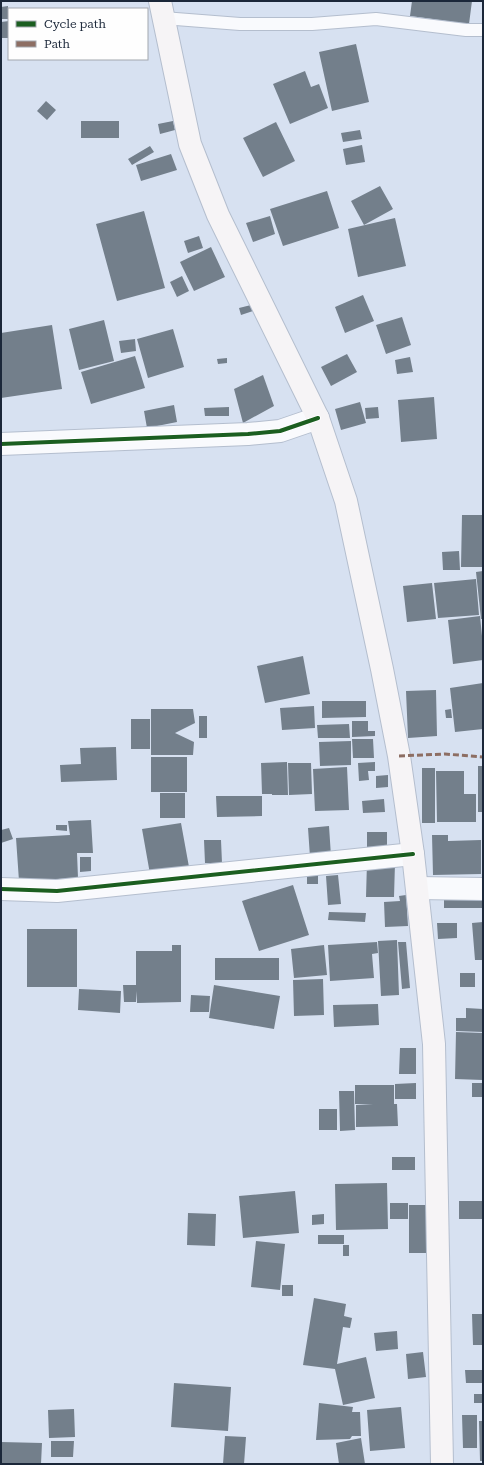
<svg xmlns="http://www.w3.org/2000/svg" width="484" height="1465" viewBox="0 0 484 1465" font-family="'Roboto Serif',serif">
<rect width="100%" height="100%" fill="#d7e1f1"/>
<path fill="#737f8b" d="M 412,1 L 472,1 L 469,24 L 410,16 Z
M 8,6 L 8,19 L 1,19 L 1,7 Z
M 9,21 L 9,38 L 1,38 L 1,22 Z
M 356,44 L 369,102 L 332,111 L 319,52 Z
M 305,71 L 311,87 L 319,84 L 328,108 L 290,124 L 273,84 Z
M 46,101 L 56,110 L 47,120 L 37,111 Z
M 81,121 L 119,121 L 119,138 L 81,138 Z
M 173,121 L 175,130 L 160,134 L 158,124 Z
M 276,122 L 295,161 L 263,177 L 243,138 Z
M 360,130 L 362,139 L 343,142 L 341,133 Z
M 362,145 L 365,162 L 346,165 L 343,149 Z
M 150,146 L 154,152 L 132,165 L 128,159 Z
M 171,154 L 177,170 L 141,181 L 136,165 Z
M 380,186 L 393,209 L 364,225 L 351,201 Z
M 327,191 L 339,228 L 283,246 L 270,209 Z
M 144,211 L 165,288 L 117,301 L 96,224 Z
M 270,216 L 275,234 L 253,242 L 246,223 Z
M 395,218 L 406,266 L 358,277 L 348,229 Z
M 199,236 L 203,248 L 188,253 L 184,241 Z
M 211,247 L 225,277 L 194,291 L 180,262 Z
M 182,276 L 189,291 L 177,297 L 170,282 Z
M 363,295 L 374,321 L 345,333 L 335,307 Z
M 251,305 L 253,311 L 241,315 L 239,308 Z
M 402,317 L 411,345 L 386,354 L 376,325 Z
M 104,320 L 114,361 L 79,370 L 69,329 Z
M 52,325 L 62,389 L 1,398 L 1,333 Z
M 173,329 L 184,367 L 148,378 L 137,339 Z
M 135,339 L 136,351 L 121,353 L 119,341 Z
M 347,354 L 357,372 L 331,386 L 321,367 Z
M 135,356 L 145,388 L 91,404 L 81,372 Z
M 410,357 L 413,372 L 397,374 L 395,360 Z
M 227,358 L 227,363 L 218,364 L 217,359 Z
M 263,375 L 274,406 L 243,423 L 234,389 Z
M 434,397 L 437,439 L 401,442 L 398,400 Z
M 360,402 L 366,423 L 341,430 L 335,409 Z
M 174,405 L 177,422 L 147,428 L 144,411 Z
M 229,407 L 229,416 L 205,416 L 204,408 Z
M 378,407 L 379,418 L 366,419 L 365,408 Z
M 462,515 L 483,515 L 483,567 L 461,567 Z
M 459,551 L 460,570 L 443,570 L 442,552 Z
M 483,571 L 483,619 L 481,619 L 476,572 Z
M 476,579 L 479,615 L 438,618 L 434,583 Z
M 432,583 L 436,619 L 407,622 L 403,586 Z
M 480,616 L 483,646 L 483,660 L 453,664 L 448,620 Z
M 303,656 L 310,694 L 265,703 L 257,666 Z
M 483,683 L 483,729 L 455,732 L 450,688 Z
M 436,690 L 437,736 L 408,738 L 406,691 Z
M 322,701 L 366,701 L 366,717 L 322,718 Z
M 314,706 L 315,728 L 282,730 L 280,708 Z
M 151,709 L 193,709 L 195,723 L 175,733 L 194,742 L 193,755 L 151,755 Z
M 451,709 L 452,718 L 446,718 L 445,710 Z
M 199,716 L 207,716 L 207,738 L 199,738 Z
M 131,719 L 150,719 L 150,749 L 131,749 Z
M 352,721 L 368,721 L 368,731 L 375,731 L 375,736 L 352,737 Z
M 349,724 L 350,738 L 318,738 L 317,725 Z
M 352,739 L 373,739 L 374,758 L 353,758 Z
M 351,741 L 351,765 L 320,766 L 319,742 Z
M 116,747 L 117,780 L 61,782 L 60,765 L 81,764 L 80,748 Z
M 151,757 L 187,757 L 187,792 L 151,792 Z
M 287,762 L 288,795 L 272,795 L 272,794 L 262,794 L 261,763 Z
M 375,762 L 375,771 L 368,771 L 369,780 L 359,781 L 358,763 Z
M 288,763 L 311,763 L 312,794 L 289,795 Z
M 478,766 L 483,766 L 483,812 L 478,812 Z
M 347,767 L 349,810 L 315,811 L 313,769 Z
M 422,768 L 435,768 L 435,823 L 422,823 Z
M 436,771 L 464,771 L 464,794 L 476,794 L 476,822 L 437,822 Z
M 388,775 L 388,787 L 376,788 L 376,776 Z
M 160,793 L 185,793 L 185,818 L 160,818 Z
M 216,796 L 262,796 L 262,816 L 217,817 Z
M 384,799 L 385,812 L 363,813 L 362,801 Z
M 91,820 L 93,853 L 77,853 L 78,878 L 19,881 L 16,838 L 70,835 L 68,821 Z
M 181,823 L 189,867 L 150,874 L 142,829 Z
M 56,825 L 67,825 L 67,831 L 56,830 Z
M 329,826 L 331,856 L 310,857 L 308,828 Z
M 9,828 L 13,839 L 1,843 L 1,830 Z
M 367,832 L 387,832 L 387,849 L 367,849 Z
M 432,835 L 448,835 L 448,841 L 481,840 L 481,874 L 433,875 Z
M 204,840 L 221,840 L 222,863 L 205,863 Z
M 80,857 L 91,857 L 91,871 L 80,872 Z
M 367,862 L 395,863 L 394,897 L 366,897 Z
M 307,872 L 318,873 L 318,884 L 307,884 Z
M 338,875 L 341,904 L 328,905 L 326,876 Z
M 293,885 L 309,935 L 259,951 L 242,901 Z
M 483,894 L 483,908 L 444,908 L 444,895 Z
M 406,895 L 408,926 L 385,927 L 384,902 L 400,901 L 399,896 Z
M 329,912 L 366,913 L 365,922 L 328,920 Z
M 483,922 L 483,960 L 475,960 L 472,923 Z
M 437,923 L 457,923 L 457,938 L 438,939 Z
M 27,929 L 77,929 L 77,987 L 27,987 Z
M 397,940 L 399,995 L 381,996 L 378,941 Z
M 377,942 L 378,953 L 372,954 L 374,978 L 330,981 L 328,945 Z
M 398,942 L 406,942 L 410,988 L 402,989 Z
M 172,945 L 181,945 L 181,1002 L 137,1003 L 137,991 L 136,1002 L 124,1002 L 123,985 L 136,985 L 136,951 L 172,951 Z
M 324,945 L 327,975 L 294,978 L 291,949 Z
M 215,958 L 279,958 L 279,980 L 215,980 Z
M 460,973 L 475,973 L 475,987 L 460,987 Z
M 323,979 L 324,1015 L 294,1016 L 293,980 Z
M 214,985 L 280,996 L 274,1029 L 209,1018 Z
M 79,989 L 121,991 L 120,1013 L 78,1010 Z
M 191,995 L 210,996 L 209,1012 L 190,1012 Z
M 378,1004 L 379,1025 L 334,1027 L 333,1005 Z
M 466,1008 L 483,1009 L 483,1032 L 456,1031 L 456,1018 L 466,1018 Z
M 456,1032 L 483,1033 L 483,1080 L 455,1079 Z
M 400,1048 L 416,1048 L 416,1074 L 399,1074 Z
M 416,1083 L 416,1099 L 395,1099 L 395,1084 Z
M 472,1083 L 483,1083 L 483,1097 L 472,1097 Z
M 355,1085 L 394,1085 L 394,1104 L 397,1104 L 398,1126 L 356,1127 L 356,1105 L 373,1104 L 355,1104 Z
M 339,1091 L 354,1091 L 355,1130 L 340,1131 Z
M 319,1109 L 337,1109 L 337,1130 L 319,1130 Z
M 392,1157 L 415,1157 L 415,1170 L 392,1170 Z
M 387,1183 L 388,1229 L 336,1230 L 335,1184 Z
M 295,1191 L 299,1233 L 243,1238 L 239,1196 Z
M 459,1201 L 483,1201 L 483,1219 L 459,1219 Z
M 390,1203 L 408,1203 L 408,1219 L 390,1219 Z
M 409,1205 L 427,1205 L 427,1253 L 409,1253 Z
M 188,1213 L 216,1214 L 215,1246 L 187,1245 Z
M 324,1214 L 324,1224 L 312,1225 L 312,1215 Z
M 318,1235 L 344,1235 L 344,1244 L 318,1244 Z
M 256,1241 L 285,1244 L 280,1290 L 251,1287 Z
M 343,1245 L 349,1245 L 349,1256 L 343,1256 Z
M 282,1285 L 293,1285 L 293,1296 L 282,1296 Z
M 314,1298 L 346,1304 L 344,1316 L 352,1318 L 350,1328 L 343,1327 L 337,1364 L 366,1357 L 375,1398 L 343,1405 L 335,1369 L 303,1365 Z
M 472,1314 L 483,1314 L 483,1345 L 473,1345 Z
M 397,1331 L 398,1349 L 376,1351 L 374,1333 Z
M 423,1352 L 426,1377 L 408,1379 L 406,1354 Z
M 465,1370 L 483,1370 L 483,1383 L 466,1383 Z
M 174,1383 L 231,1387 L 228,1431 L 171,1427 Z
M 474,1394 L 483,1394 L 483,1403 L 474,1403 Z
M 319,1403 L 353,1407 L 352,1412 L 360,1412 L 361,1436 L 352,1436 L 350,1439 L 316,1440 Z
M 401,1407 L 405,1448 L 370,1451 L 367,1410 Z
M 74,1409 L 75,1437 L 49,1438 L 48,1410 Z
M 462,1415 L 477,1415 L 477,1448 L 463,1448 Z
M 479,1421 L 483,1421 L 483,1461 L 480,1461 Z
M 225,1436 L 246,1437 L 244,1464 L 223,1464 Z
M 361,1438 L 365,1464 L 339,1464 L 336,1443 Z
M 51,1441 L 74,1441 L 73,1457 L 51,1457 Z
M 1,1442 L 42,1443 L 41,1464 L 1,1464 Z"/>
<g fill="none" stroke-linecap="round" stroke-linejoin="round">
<defs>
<path id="service" d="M 163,18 L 240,24 L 312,24 L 376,19 L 466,30 L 483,30"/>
<path id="minor" d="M 417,888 L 483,889
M 1,889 L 57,891 L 413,854"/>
<path id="tertiary" d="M 1,444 L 248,434 L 280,431 L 318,418"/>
<path id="secondary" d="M 160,1 L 190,144 L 218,215 L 318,418 L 346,501 L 382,669 L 399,756 L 413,854 L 434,1044 L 442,1464"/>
</defs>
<use href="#service" stroke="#b4bece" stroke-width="14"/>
<use href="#minor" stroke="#b4bece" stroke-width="24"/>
<use href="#tertiary" stroke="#b4bece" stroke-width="24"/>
<use href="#secondary" stroke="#b4bece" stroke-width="24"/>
<use href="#service" stroke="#f9fafd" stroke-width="12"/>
<use href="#minor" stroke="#f9fafd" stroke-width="22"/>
<use href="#tertiary" stroke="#f9fafd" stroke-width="22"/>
<use href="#secondary" stroke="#f6f4f6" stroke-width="22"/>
<path stroke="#8d6e63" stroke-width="3" stroke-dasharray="6 3" stroke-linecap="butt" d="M 399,756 L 445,754 L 483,757"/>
<defs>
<path id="cycleway" d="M 1,444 L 248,434 L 280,431 L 318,418
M 1,889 L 57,891 L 413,854"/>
</defs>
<use href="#cycleway" stroke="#fefefe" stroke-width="6"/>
<use href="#cycleway" stroke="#1b5e20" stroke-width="4"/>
</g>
<rect width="484" height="1465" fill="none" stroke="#1b2739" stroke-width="4"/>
<rect x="8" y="8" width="140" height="52" fill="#fefefe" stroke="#a3a8af"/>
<rect x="16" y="21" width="20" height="6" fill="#1b5e20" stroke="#a3a8af"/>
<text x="44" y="28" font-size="12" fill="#1b2739">Cycle path</text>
<rect x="16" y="41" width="20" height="6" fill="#8d6e63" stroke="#a3a8af"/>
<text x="44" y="48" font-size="12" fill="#1b2739">Path</text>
</svg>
